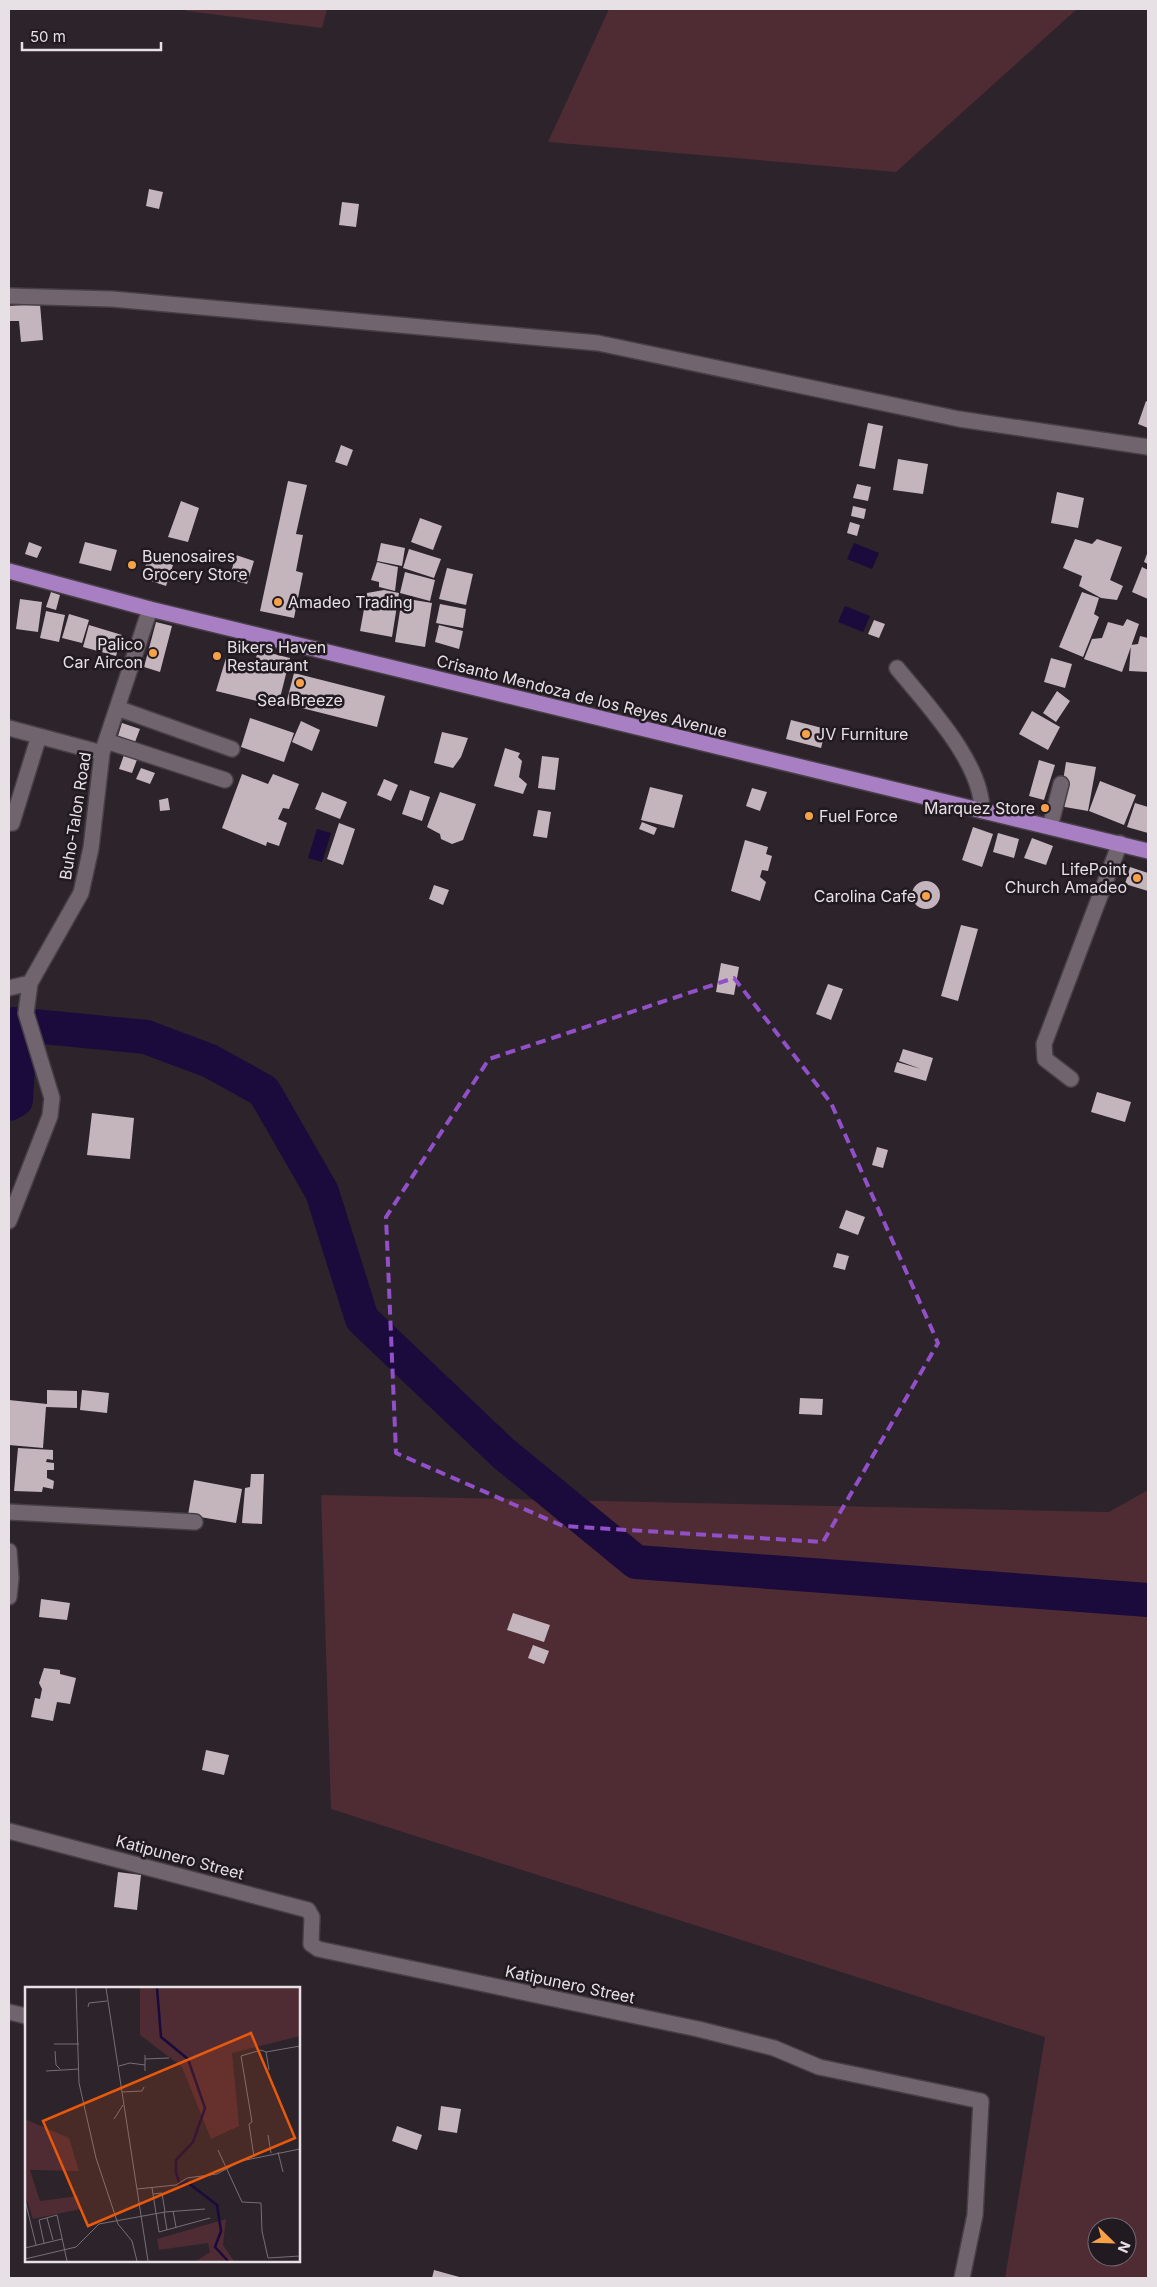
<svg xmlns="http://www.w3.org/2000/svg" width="1157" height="2287" viewBox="0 0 1157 2287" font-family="Inter,sans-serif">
<rect width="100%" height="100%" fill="#2c232b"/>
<path fill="#4f2b33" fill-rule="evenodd" d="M 186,9 L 327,9 L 322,28 L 186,11 Z
M 609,9 L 1077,9 L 896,172 L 548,142 Z
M 1148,1490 L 1148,2278 L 1005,2278 L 1045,2037 L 331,1809 L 321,1495 L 1109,1512 ZM 1097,2227 L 1127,2227 L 1127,2257 L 1097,2257 Z"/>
<path fill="#1a0b3c" d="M 854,543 L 879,553 L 872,569 L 847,559 Z
M 845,606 L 870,616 L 863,632 L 838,622 Z
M 317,829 L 331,833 L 322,862 L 308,858 Z"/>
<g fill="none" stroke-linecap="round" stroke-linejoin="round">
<path stroke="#1a0b3c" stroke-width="34" d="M 9,1104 L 16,1100 L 18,1063 L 13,1024 L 146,1037 L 210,1061 L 264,1091 L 322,1192 L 362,1319 L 503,1453 L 636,1562 L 1148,1600"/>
</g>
<path fill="#c4b5bc" d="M 149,189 L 163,192 L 159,209 L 146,206 Z
M 342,202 L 359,204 L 356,227 L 339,225 Z
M 40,304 L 43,340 L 21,342 L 19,321 L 9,321 L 9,306 Z
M 1146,401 L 1148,402 L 1148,428 L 1138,424 Z
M 868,423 L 883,426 L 875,469 L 859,466 Z
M 341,445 L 353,450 L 347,466 L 335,462 Z
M 898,459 L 928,464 L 923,494 L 893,490 Z
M 288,481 L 307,485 L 296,534 L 303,535 L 296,571 L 303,573 L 294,618 L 260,611 Z
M 857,484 L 871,487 L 868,501 L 853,498 Z
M 1057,492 L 1084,498 L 1078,528 L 1051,523 Z
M 181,501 L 199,508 L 188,542 L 168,537 Z
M 853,506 L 866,509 L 864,519 L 851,516 Z
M 420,518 L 442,526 L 433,550 L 411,542 Z
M 850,522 L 860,525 L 857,536 L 847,533 Z
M 1075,539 L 1092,544 L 1097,539 L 1122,547 L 1110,580 L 1123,586 L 1117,600 L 1101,598 L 1079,586 L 1082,576 L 1063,568 Z
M 29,542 L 42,547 L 37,558 L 25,554 Z
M 85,542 L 117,550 L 111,571 L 79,563 Z
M 381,543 L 405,548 L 402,566 L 377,561 Z
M 409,549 L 441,559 L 434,578 L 403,568 Z
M 1148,551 L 1148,564 L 1144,562 Z
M 236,555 L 254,561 L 247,584 L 229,579 Z
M 148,557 L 173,565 L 166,586 L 142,578 Z
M 377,562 L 398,567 L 395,591 L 379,587 L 379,582 L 371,580 Z
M 1142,567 L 1148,570 L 1148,599 L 1132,592 Z
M 447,568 L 473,574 L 466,605 L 439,599 Z
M 405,572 L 435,580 L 430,601 L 400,593 Z
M 384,590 L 399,593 L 392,637 L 360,631 L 367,593 Z
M 51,592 L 60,595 L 56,610 L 46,607 Z
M 1082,592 L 1099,598 L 1094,614 L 1099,617 L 1083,657 L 1059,647 Z
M 402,598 L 432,603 L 425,647 L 395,642 Z
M 20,599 L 42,602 L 38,632 L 16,629 Z
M 440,604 L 466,609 L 463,628 L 436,623 Z
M 46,611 L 65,615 L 59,642 L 40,638 Z
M 69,614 L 89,620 L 82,643 L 62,638 Z
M 1127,619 L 1139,624 L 1122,672 L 1084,659 L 1092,639 L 1102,638 L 1108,622 L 1123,626 Z
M 874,620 L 885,624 L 879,638 L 868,634 Z
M 156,622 L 172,626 L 160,672 L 144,667 Z
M 89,625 L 122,635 L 116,656 L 83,647 Z
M 439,625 L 463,631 L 459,649 L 435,642 Z
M 1140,636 L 1148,638 L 1148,672 L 1129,671 L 1131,645 L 1138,644 Z
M 258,650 L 290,658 L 278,706 L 216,691 L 226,658 L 254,666 Z
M 1051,658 L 1072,664 L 1065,688 L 1044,682 Z
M 294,673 L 385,696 L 377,727 L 286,704 Z
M 1057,691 L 1070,701 L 1056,722 L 1043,713 Z
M 1032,711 L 1060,727 L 1048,750 L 1019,734 Z
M 250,718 L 294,733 L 284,762 L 241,747 Z
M 791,720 L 826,729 L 821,748 L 786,739 Z
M 301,721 L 320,730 L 312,751 L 292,742 Z
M 122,723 L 140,729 L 135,742 L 118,736 Z
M 442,732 L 468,738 L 461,757 L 453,768 L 434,763 Z
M 505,748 L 520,753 L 518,757 L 522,761 L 519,777 L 527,784 L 523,794 L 494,786 Z
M 125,752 L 138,757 L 132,773 L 119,769 Z
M 542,756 L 559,758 L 555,790 L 538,788 Z
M 1039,760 L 1055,765 L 1044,800 L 1029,796 Z
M 1066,762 L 1096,767 L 1088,811 L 1059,806 Z
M 141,768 L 155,773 L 150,784 L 136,779 Z
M 242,774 L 268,784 L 273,774 L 299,784 L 289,809 L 283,808 L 278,819 L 287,823 L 279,846 L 267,842 L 266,846 L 222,828 Z
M 384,779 L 398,785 L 391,801 L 377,795 Z
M 1100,781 L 1136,795 L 1124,825 L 1089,811 Z
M 650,787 L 683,795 L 674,828 L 641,820 Z
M 752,788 L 767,792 L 760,811 L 746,806 Z
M 410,790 L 430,797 L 422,821 L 402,814 Z
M 322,792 L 347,802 L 340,819 L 315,809 Z
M 440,792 L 476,804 L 463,840 L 452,844 L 441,839 L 440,834 L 427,827 Z
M 168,798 L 170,810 L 160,811 L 159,800 Z
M 1135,803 L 1148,807 L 1148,833 L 1127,827 Z
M 538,810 L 551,812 L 547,838 L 533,836 Z
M 642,822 L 657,828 L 654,835 L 639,829 Z
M 339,823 L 355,829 L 343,865 L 327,859 Z
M 973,827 L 993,834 L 982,867 L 962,860 Z
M 998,833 L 1019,839 L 1014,858 L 993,852 Z
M 1032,838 L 1053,846 L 1046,865 L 1024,858 Z
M 745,840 L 768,847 L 766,854 L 772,856 L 768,871 L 762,870 L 760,877 L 766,882 L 760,901 L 731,891 Z
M 1130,867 L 1148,873 L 1148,891 L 1125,884 Z
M912 895a14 14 0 1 1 28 0a14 14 0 1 1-28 0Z
M 434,885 L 449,890 L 443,905 L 429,899 Z
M 961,925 L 978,929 L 958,1001 L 941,996 Z
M 721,963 L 739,967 L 734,995 L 716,992 Z
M 828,984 L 843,989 L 831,1020 L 816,1014 Z
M 903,1049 L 933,1058 L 926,1081 L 894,1072 L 897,1062 L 921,1069 L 899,1061 Z
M 1097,1092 L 1131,1102 L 1125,1122 L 1091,1112 Z
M 92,1113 L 134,1118 L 130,1159 L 87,1155 Z
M 877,1147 L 888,1150 L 883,1168 L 872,1165 Z
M 846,1210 L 865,1217 L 858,1235 L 839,1228 Z
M 837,1253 L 849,1256 L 845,1270 L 833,1267 Z
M 47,1390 L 77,1391 L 77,1408 L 46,1407 L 43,1448 L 9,1445 L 9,1400 L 47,1404 Z
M 82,1390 L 109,1393 L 107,1413 L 80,1410 Z
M 800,1398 L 823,1399 L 822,1415 L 799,1414 Z
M 18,1448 L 53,1450 L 53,1460 L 47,1459 L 46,1462 L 54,1463 L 54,1470 L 47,1470 L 47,1478 L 54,1481 L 53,1489 L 43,1487 L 42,1492 L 14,1491 Z
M 251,1474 L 264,1474 L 262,1524 L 242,1523 L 245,1488 L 250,1487 Z
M 194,1480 L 242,1489 L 236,1523 L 188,1515 Z
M 41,1599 L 70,1603 L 67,1620 L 39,1617 Z
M 513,1613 L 550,1625 L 544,1642 L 507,1630 Z
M 533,1645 L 549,1651 L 544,1664 L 528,1658 Z
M 44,1668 L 60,1670 L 60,1674 L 76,1678 L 70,1704 L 57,1702 L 53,1721 L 31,1717 L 35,1698 L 40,1699 L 42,1689 L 39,1683 Z
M 206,1750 L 229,1755 L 224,1775 L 202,1770 Z
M 118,1872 L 141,1875 L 137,1910 L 114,1907 Z
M 441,2106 L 461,2109 L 457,2133 L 438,2130 Z
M 397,2126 L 422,2135 L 417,2150 L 392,2141 Z
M 434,2270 L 463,2278 L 432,2278 Z"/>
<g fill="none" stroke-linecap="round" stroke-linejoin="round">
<defs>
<path id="minor" d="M 9,296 L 112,299 L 598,343 L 959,419 L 1148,447
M 897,668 C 927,705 982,762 982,811
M 117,708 L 232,749
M 9,728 L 102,753
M 106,741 L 225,780
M 9,823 L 12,823 L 39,736
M 1050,827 L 1061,784
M 9,988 L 30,983
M 1071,1079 L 1045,1059 L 1044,1044 L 1120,843
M 9,1221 L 50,1116 L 52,1098 L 26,1013 L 30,983 L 81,893 L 91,848 L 102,753 L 150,609
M 9,1512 L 195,1522
M 9,1551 L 11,1578 L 9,1597
M 9,1831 L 308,1910 L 312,1917 L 311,1944 L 318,1949 L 698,2029 L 774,2048 L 819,2067 L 981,2101 L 975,2215 L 962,2278
M 9,2012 L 26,2016"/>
<path id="major" d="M 9,571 L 150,609 L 1148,851"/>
</defs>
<use href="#minor" stroke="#473f46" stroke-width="18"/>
<use href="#major" stroke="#473f46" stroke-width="18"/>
<use href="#minor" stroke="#70656f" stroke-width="15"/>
<use href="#major" stroke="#a77fc2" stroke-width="15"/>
</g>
<path fill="none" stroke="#9150c7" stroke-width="4" stroke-dasharray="10 6" stroke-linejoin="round" d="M 734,978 L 831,1103 L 938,1343 L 823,1542 L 563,1526 L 396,1453 L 386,1217 L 489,1059 Z"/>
<g fill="#f7a149" stroke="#221a21" stroke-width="2">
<circle cx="132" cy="565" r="5"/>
<circle cx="278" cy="602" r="5"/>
<circle cx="153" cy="653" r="5"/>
<circle cx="217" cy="656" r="5"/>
<circle cx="300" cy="683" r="5"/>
<circle cx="806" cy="734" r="5"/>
<circle cx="1045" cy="808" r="5"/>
<circle cx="809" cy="816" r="5"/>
<circle cx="1137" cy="878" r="5"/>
<circle cx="926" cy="896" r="5"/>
</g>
<g text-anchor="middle" stroke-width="5" stroke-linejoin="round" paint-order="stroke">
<g font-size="16" fill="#e7e1e6" stroke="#221a21" text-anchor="start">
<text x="142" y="562">Buenosaires<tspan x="142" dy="18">Grocery Store</tspan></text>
<text x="288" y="608">Amadeo Trading</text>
<text x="143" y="650" text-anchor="end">Palico<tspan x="143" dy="18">Car Aircon</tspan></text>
<text x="227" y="653">Bikers Haven<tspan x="227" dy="18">Restaurant</tspan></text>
<text x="300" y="706" text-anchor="middle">Sea Breeze</text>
<text x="816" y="740">JV Furniture</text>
<text x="1035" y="814" text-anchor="end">Marquez Store</text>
<text x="819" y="822">Fuel Force</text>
<text x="1127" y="875" text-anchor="end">LifePoint<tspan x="1127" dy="18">Church Amadeo</tspan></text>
<text x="916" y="902" text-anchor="end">Carolina Cafe</text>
</g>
<g font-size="16" fill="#e7e1e6" stroke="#221a21">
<text transform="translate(582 696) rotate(14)" y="6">Crisanto Mendoza de los Reyes Avenue</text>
<text transform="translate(75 816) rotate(-81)" y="6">Buho-Talon Road</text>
<text transform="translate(180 1857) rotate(15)" y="6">Katipunero Street</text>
<text transform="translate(570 1984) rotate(12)" y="6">Katipunero Street</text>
</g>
</g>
<g transform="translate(25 1987)">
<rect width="275" height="275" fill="#2c232b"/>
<path d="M 115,1 L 275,1 L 275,49 L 207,66 L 214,139 L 186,152 L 157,80 L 115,48 ZM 0,132 L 44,151 L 54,184 L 5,183 L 15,214 L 53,209 L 56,222 L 8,232 L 0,208 ZM 201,232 L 198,258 L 209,274 L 171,274 L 185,265 L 183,256 L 134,263 L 132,252 Z" fill="#4f2b33"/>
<path fill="none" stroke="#1a0b3c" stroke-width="2.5" d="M 132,1 L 136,50 L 163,72 L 180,121 L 168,155 L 151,173 L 151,186 L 155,198 L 162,195 L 192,218 L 196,244 L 190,260 L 203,274"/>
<path fill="none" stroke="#776f76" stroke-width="1" d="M 51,1 L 54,96 L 71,171 L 93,237 L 107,254 L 112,274M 81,1 L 123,274M 63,20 L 64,16 L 82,14M 29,57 L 54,57M 30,64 L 31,78 L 35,82M 241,65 L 244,83M 120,72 L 144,71M 94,79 L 105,76 L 120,78M 21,84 L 54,82M 120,84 L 120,68M 97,105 L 117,104 L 119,100M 89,132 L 98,118M 243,148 L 246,166M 193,163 L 217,215 L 236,216 L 237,244 L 243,271 L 275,269M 253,165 L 258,185M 229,170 L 224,137 L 227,135 L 216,69 L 236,63 L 241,65 L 275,59M 127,201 L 134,245 L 185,231M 112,202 L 151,198 L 162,191 L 192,187 L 216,174 L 275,162M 128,207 L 137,206 L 140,225M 0,213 L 11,258M 148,224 L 151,240M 139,225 L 142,243M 22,231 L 28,253M 19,256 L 14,233 L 32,228 L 42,274M 0,261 L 37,252M 0,272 L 51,260 L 74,237 L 140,225 L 180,222"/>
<path fill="#e8590c" fill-opacity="0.15" stroke="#e8590c" stroke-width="2.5" d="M 226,46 L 270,151 L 63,239 L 18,134 Z"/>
<rect width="275" height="275" fill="none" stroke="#e7e1e6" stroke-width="2.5"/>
</g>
<rect width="1157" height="2287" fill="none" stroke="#e7e1e6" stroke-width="20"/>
<g transform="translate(1112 2242) rotate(113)"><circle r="24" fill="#221a21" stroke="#716a70"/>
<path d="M0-4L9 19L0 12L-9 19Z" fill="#f7a149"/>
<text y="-8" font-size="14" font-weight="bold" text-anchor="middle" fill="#e7e1e6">N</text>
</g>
<path d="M22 42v8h139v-8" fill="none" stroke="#e7e1e6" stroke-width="2.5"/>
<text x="30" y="42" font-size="15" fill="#e7e1e6" stroke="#221a21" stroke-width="4" paint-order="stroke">50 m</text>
</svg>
